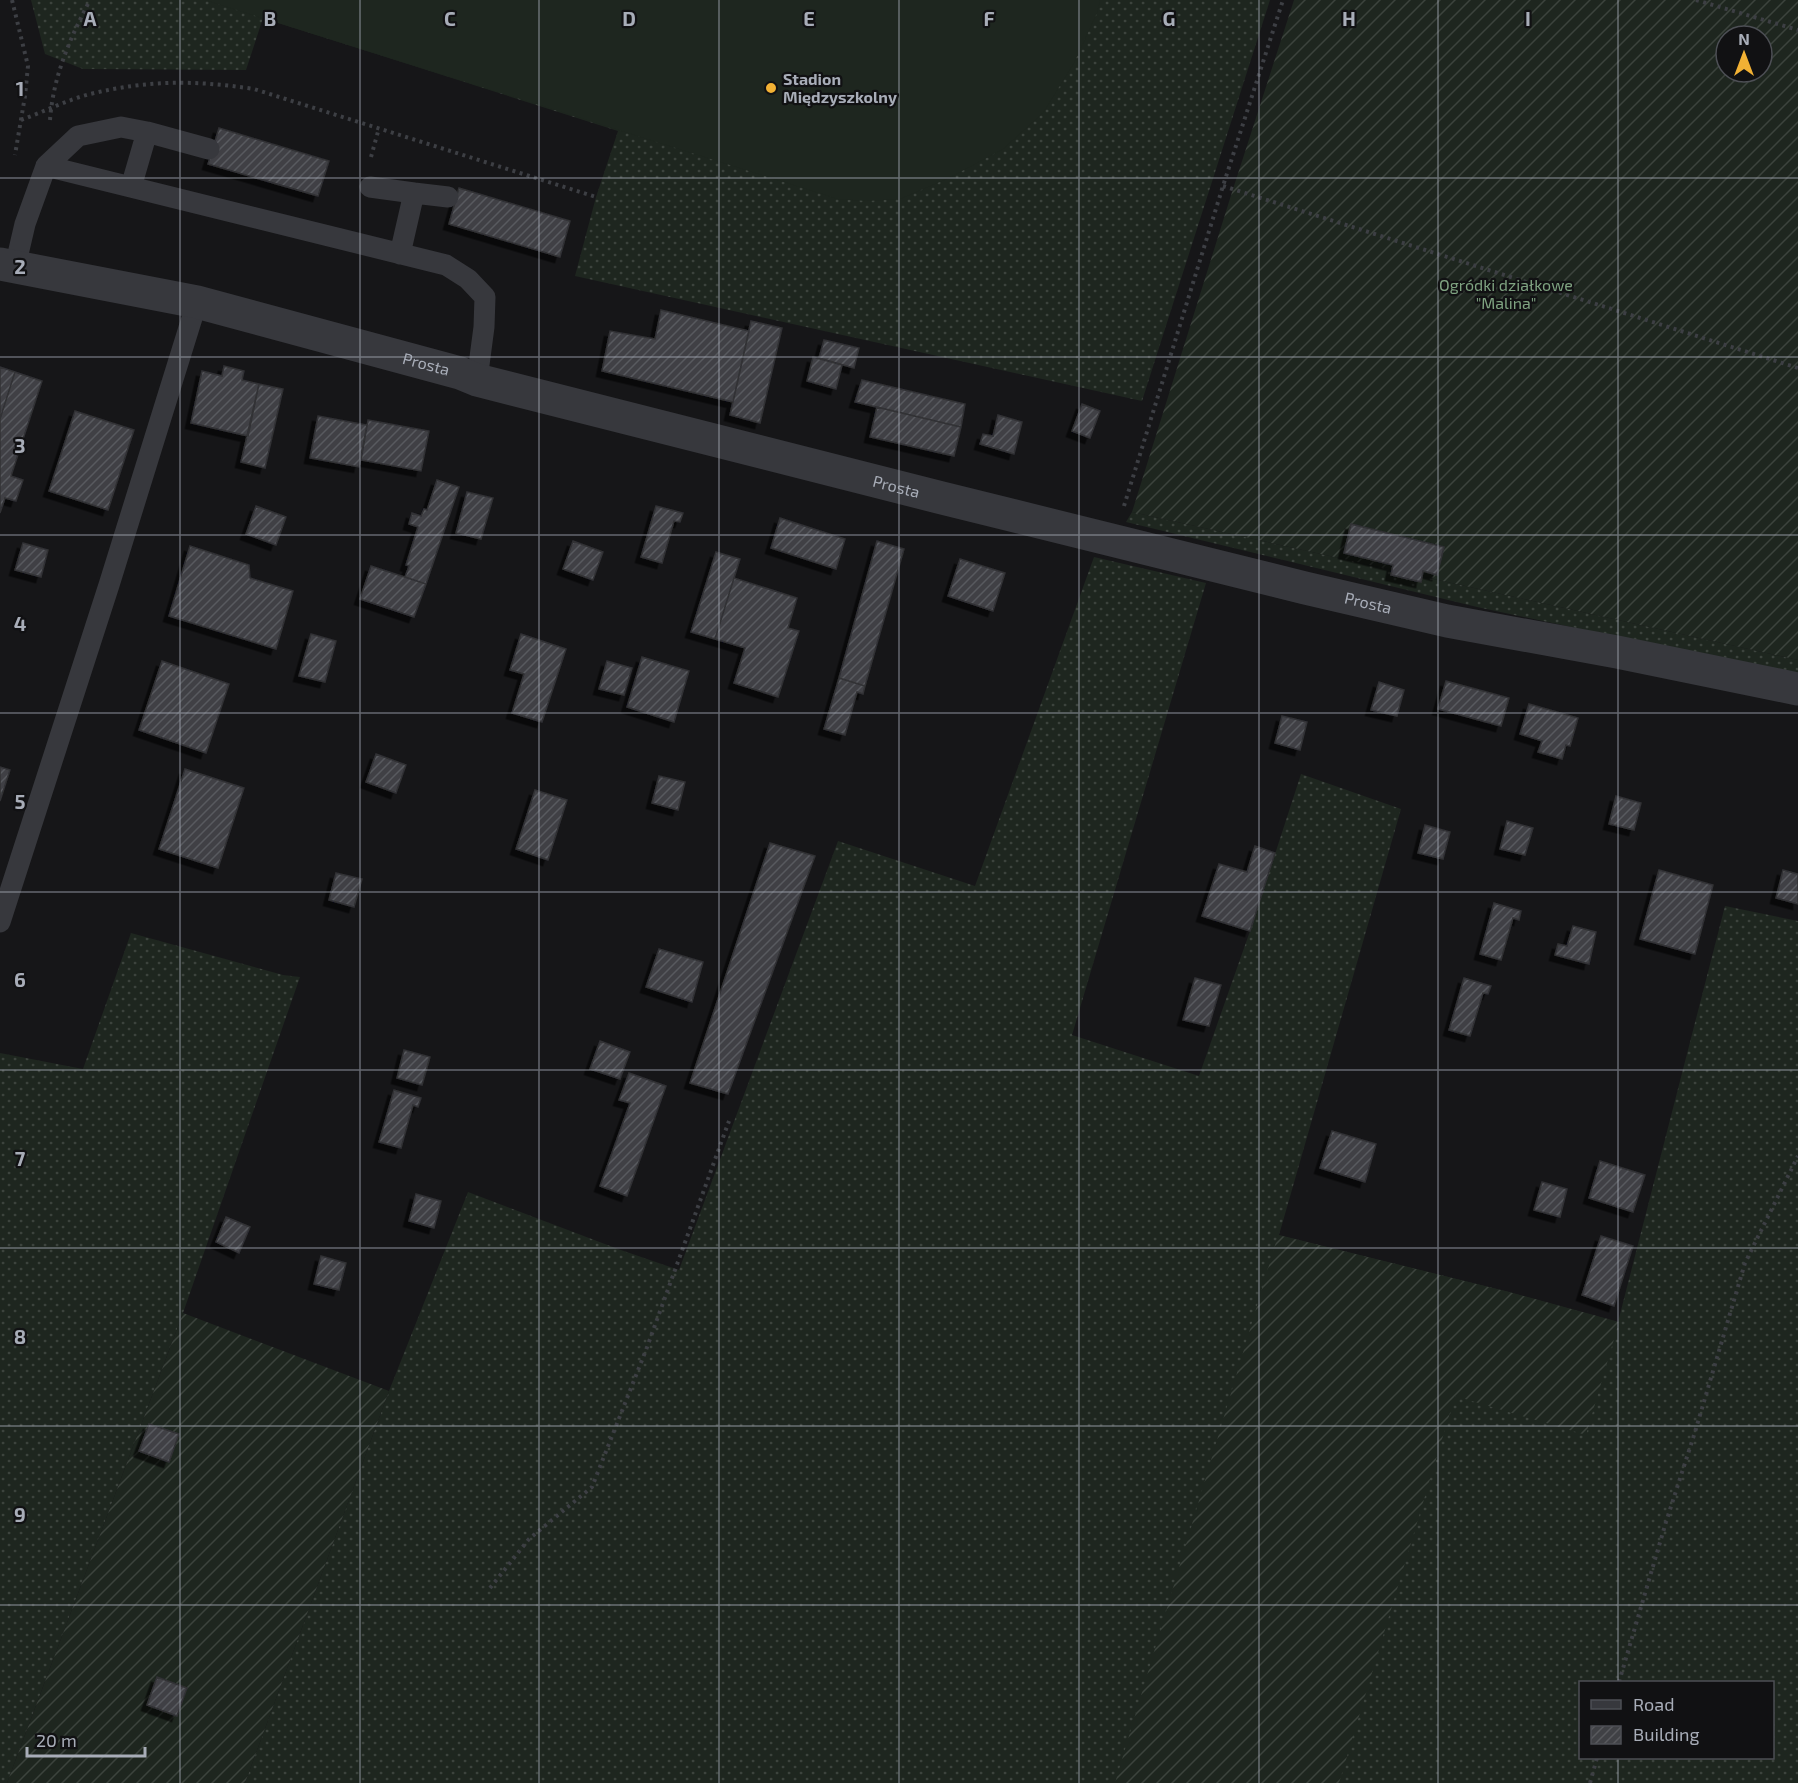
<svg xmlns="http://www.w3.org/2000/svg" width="1798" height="1783" viewBox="0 0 1798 1783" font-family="'Exo 2',sans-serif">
<defs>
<pattern id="grass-dots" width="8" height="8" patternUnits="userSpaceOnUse" patternTransform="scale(1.5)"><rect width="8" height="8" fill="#1e261f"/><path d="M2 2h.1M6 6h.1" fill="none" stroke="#3c433d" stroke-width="1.8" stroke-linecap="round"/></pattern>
<pattern id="garden-furrows" width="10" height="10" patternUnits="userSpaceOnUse" patternTransform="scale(1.5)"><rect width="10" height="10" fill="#1e261f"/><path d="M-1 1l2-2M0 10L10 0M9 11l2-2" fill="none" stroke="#3c433d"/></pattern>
<pattern id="building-hatch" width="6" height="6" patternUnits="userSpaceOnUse" patternTransform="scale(1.5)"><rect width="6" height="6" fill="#404145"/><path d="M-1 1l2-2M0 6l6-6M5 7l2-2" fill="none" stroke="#595a5e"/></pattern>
<filter id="shadow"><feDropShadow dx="-5.5" dy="5.5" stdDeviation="0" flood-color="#0009"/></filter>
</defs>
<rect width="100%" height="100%" fill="#161618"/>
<path fill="url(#grass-dots)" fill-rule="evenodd" d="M 31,0 L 1270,0 L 1142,401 L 575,276 L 596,197 L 618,131 L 263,18 L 246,70 L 83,69 L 45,54 Z
M 1132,512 L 1798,660 L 1798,675 L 1477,607 L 1126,522 Z
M 1094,557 L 1206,583 L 1072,1035 L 1199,1076 L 1250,931 L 1301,774 L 1401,809 L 1279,1235 L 1509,1292 L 1618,1322 L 1725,906 L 1798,921 L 1798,1783 L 245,1783 L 389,1391 L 468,1192 L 618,1249 L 679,1270 L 838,841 L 975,886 ZM 1580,1682 L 1772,1682 L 1772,1758 L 1580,1758 Z
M 131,933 L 283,975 L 300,977 L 183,1313 L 7,1783 L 0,1783 L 0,1053 L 83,1069 Z"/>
<path fill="url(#garden-furrows)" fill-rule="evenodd" d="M 1294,0 L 1798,0 L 1798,660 L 1132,512 L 1233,189 ZM 1726,36 L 1762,36 L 1762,72 L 1726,72 Z
M 1278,1235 L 1509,1292 L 1619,1322 L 1586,1435 L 1455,1396 L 1339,1783 L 1115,1783 Z
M 183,1313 L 389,1391 L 245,1783 L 7,1783 Z"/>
<path fill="#1e261f" d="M 205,0 L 1100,0 L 1097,13 L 1074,63 L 1043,113 L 1003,149 L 949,178 L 900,199 L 867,201 L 838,199 Z"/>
<path fill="url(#building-hatch)" stroke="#303034" stroke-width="1.5" filter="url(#shadow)" d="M 219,128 L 329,161 L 318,196 L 208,164 Z
M 459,188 L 570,221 L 560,257 L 449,224 Z
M 661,310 L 749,331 L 733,402 L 602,371 L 610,331 L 655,339 Z
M 751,321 L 782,328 L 760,423 L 730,415 Z
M 824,340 L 859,348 L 854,368 L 819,358 Z
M 813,357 L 842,365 L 836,389 L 807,381 Z
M 224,366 L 244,371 L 242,380 L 259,384 L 248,436 L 191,423 L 202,371 L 222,376 Z
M 0,367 L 15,372 L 0,419 Z
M 15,372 L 42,381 L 11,476 L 23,480 L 16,501 L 5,498 L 0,513 L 0,419 Z
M 862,380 L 965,404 L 961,427 L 855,402 Z
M 259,384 L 283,389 L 265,468 L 241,462 Z
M 1082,404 L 1100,411 L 1090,438 L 1072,431 Z
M 877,407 L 961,427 L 954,456 L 870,437 Z
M 75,411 L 134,430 L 108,510 L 49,491 Z
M 998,415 L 1022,422 L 1014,454 L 980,444 L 983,434 L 993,436 Z
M 318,416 L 367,425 L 359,467 L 310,458 Z
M 368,420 L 429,431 L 421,471 L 361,460 Z
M 437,480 L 459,487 L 426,584 L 405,577 L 409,566 L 406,565 L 418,527 L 409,524 L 412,513 L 421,516 L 424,509 L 427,510 Z
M 467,492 L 493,498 L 481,539 L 456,533 Z
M 256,506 L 286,517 L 276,545 L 246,534 Z
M 656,506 L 683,513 L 680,522 L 674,521 L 662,563 L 641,557 Z
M 780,518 L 845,539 L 836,569 L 771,548 Z
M 1351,524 L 1444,547 L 1437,575 L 1423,571 L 1421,582 L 1391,575 L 1393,565 L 1344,553 Z
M 573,541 L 603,552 L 593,580 L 563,569 Z
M 877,541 L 904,549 L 865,686 L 839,678 Z
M 23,543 L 48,550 L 41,577 L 15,570 Z
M 190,546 L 249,565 L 250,578 L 293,591 L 276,649 L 169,616 Z
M 716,552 L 740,559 L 715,639 L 691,632 Z
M 960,559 L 1005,573 L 993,611 L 948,596 Z
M 371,566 L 426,584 L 414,617 L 360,599 Z
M 734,578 L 797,598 L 788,628 L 799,631 L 778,697 L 734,683 L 745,648 L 715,639 Z
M 311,634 L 336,641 L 325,682 L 299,676 Z
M 521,634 L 566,649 L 542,722 L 512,713 L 524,674 L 510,670 Z
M 642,657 L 689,671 L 674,722 L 627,707 Z
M 162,661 L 229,684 L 206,753 L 139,730 Z
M 607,661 L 632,668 L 624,695 L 599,689 Z
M 839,678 L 865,686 L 863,694 L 857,692 L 845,735 L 824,729 Z
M 1446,681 L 1509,698 L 1501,726 L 1438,709 Z
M 1379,682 L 1404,690 L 1397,716 L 1371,710 Z
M 1529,704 L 1578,718 L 1570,746 L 1566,745 L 1562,759 L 1538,752 L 1542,741 L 1520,734 Z
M 1282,716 L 1307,722 L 1300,750 L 1275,743 Z
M 376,754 L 406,765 L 396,793 L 366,782 Z
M 0,767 L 10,770 L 0,801 Z
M 185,769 L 244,788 L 218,868 L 159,849 Z
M 659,776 L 685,782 L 678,810 L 652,803 Z
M 535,790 L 567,800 L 548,860 L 516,849 Z
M 1616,796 L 1641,803 L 1634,830 L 1609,824 Z
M 1507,821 L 1533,828 L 1525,855 L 1500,849 Z
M 1425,825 L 1450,832 L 1443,859 L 1418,853 Z
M 770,843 L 815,856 L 728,1094 L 690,1083 Z
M 1255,846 L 1275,853 L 1250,931 L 1202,916 L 1219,864 L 1247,872 Z
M 1659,870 L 1713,885 L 1695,954 L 1640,939 Z
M 1783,870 L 1798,874 L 1798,904 L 1776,898 Z
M 336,873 L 362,879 L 354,907 L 329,900 Z
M 1494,903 L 1521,911 L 1519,920 L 1513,918 L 1501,960 L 1480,954 Z
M 1573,926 L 1596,932 L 1589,964 L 1555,955 L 1558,944 L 1567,946 Z
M 659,949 L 703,962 L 692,1002 L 646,987 Z
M 1195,978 L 1221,985 L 1209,1026 L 1183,1020 Z
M 1464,978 L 1491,986 L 1488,994 L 1483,993 L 1470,1036 L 1449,1030 Z
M 600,1041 L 630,1052 L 620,1079 L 590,1069 Z
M 404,1050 L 430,1057 L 422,1085 L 397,1078 Z
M 629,1073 L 666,1086 L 627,1196 L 600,1186 L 630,1103 L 619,1100 Z
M 394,1090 L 421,1098 L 418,1107 L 413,1105 L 401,1148 L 379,1142 Z
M 1332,1131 L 1376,1144 L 1365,1182 L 1320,1168 Z
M 1600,1161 L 1645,1175 L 1633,1212 L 1589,1198 Z
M 1542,1182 L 1567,1189 L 1560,1217 L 1534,1210 Z
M 416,1194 L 441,1201 L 434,1228 L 409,1221 Z
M 226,1217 L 250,1227 L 239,1253 L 216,1242 Z
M 1601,1236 L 1633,1246 L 1614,1306 L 1582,1295 Z
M 321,1256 L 346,1263 L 339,1290 L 314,1284 Z
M 149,1424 L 179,1434 L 169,1462 L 139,1451 Z
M 157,1677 L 187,1688 L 177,1716 L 147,1705 Z"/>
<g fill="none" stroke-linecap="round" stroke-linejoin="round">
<path stroke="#3d3f44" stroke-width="4" stroke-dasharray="3 4.5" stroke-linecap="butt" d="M 12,0 L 28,66 L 25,96 L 15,155
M 1696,0 L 1798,30
M 21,120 C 43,112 67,100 90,94 C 148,80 195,80 254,89 L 596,197
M 50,120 C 53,77 70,38 90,0
M 371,157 L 379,128
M 1223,186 L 1798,368
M 1124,506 L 1223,186 L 1283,0
M 490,1588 L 529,1539 L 592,1487 L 646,1350 L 729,1121
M 1619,1682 L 1666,1522 L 1695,1432 L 1745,1263 L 1798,1156
M 1590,1783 L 1597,1758"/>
<path stroke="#37383d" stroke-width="21" d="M 46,166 L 78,136 L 121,127 L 147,132
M 131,187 L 147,132 L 209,149
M 370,187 L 414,193 L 400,254
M 414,193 L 448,197
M 15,267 L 25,224 L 46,166 L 446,265 L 468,279 L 485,297 L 484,327 L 477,380
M 0,922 L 109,585 L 197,302"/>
<path stroke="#37383d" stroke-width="33" id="s1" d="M 0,264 L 197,302 L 460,373 L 477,380 L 942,498 L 1305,588 L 1447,621 L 1617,652 L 1798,689"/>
</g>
<path fill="none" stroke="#a8adb8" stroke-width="1.5" stroke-opacity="0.55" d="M 180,0 L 180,1783M 360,0 L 360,1783M 539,0 L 539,1783M 719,0 L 719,1783M 899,0 L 899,1783M 1079,0 L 1079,1783M 1259,0 L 1259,1783M 1438,0 L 1438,1783M 1618,0 L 1618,1682M 0,178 L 1798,178M 0,357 L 1798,357M 0,535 L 1798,535M 0,713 L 1798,713M 0,892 L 1798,892M 0,1070 L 1798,1070M 0,1248 L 1798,1248M 0,1426 L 1798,1426M 0,1605 L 1798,1605M 1618,1758 L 1618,1783"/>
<circle fill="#f2b134" stroke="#111113" stroke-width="2" cx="771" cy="88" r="6"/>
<g text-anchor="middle" stroke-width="4.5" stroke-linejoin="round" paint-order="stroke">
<g font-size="16" font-weight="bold" fill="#a8adb8" stroke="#111113" text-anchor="start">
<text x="783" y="85">Stadion<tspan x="783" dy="18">Międzyszkolny</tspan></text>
</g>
<g font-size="16" fill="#7fa381" stroke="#111113">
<text x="1506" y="291">Ogródki działkowe<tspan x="1506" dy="18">"Malina"</tspan></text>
</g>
<g font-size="16" fill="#a8adb8" stroke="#111113">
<text dy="6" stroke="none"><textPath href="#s1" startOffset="438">Prosta</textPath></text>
<text dy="6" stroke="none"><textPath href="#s1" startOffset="924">Prosta</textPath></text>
<text dy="6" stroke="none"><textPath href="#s1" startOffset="1410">Prosta</textPath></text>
</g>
</g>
<g font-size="20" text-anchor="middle" font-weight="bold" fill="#a8adb8" stroke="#111113" stroke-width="4.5" stroke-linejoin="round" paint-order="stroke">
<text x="90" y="26">A</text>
<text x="270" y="26">B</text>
<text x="450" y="26">C</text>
<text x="629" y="26">D</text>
<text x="809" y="26">E</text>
<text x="989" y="26">F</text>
<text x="1169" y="26">G</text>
<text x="1349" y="26">H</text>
<text x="1528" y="26">I</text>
<text x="20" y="96">1</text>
<text x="20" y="274">2</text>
<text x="20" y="453">3</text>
<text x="20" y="631">4</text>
<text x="20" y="809">5</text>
<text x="20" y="987">6</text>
<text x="20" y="1166">7</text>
<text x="20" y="1344">8</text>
<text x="20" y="1522">9</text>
</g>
<rect x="1579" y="1681" width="195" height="78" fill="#111113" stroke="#4d4f55" stroke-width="1.5"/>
<rect x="1591" y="1700" width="30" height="9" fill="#37383d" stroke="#4d4f55" stroke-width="1.5"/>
<text x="1633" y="1711" font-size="18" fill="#a8adb8">Road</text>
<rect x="1591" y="1726" width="30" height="18" fill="url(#building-hatch)" stroke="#4d4f55" stroke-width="1.5"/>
<text x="1633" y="1741" font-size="18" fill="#a8adb8">Building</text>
<g transform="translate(1744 54)"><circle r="28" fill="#111113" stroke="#4d4f55" stroke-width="1.5"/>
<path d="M0-4.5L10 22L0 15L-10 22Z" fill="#f2b134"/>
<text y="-9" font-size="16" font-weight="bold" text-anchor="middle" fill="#a8adb8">N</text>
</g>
<path d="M27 1747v9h118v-9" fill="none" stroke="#a8adb8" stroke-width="3"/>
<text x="36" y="1747" font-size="18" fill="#a8adb8" stroke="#111113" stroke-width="4.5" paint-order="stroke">20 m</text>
</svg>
